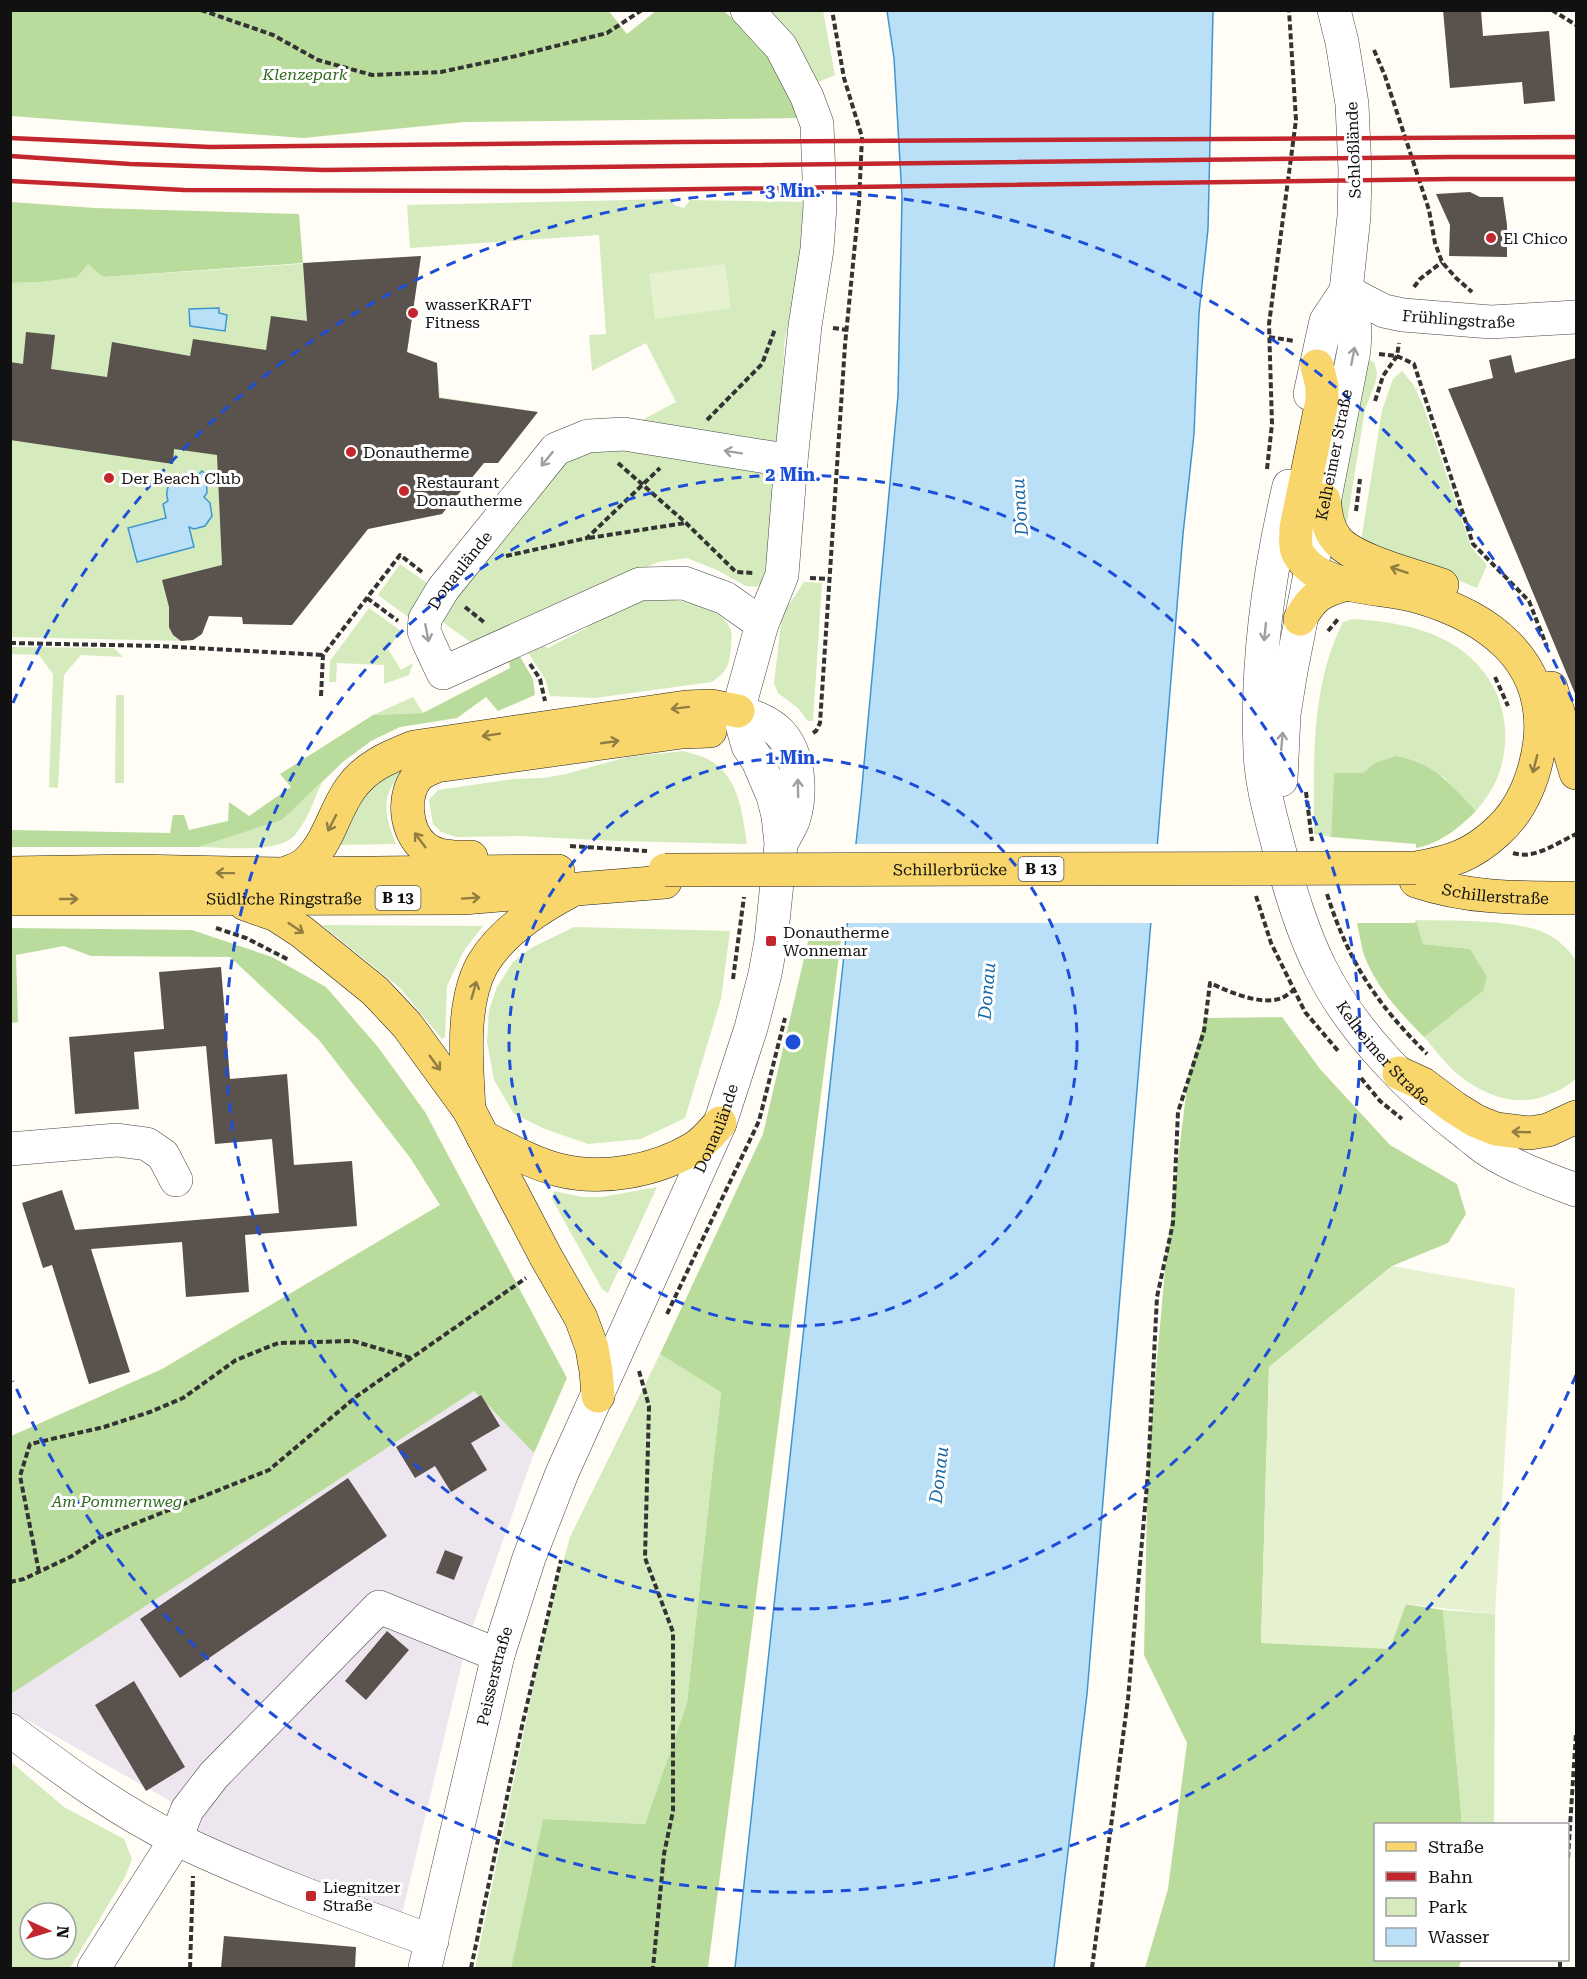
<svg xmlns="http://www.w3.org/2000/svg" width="1587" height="1979" viewBox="0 0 1587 1979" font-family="'Roboto Serif',serif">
<rect width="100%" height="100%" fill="#fffdf5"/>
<path fill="#eee6ef" d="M 474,1391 L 534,1453 L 467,1642 L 401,1918 L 187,1833 L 186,1810 L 11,1711 L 11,1694 Z"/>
<path fill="#d5ebbd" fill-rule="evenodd" d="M 761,11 L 823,11 L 835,75 L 811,85 Z
M 672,199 L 674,205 L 684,208 L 690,200 L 806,202 L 802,266 L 785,338 L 770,564 L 765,583 L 756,587 L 746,586 L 717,570 L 687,558 L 658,562 L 473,644 L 437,618 L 558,462 L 602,441 L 676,402 L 646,343 L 592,371 L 589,335 L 606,334 L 599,235 L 410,248 L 407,205 Z
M 421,256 L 407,352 L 437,363 L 440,397 L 538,412 L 483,463 L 442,514 L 368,529 L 292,625 L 243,624 L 242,617 L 206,616 L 181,641 L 11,637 L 11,283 L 40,282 L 88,264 L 103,277 Z
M 1368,360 L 1374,362 L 1377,373 L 1375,384 L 1365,409 L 1346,528 L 1339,509 Z
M 1402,371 L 1413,384 L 1423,405 L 1471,547 L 1487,565 L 1477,588 L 1361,541 L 1382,410 L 1393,379 Z
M 400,564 L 434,588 L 411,619 L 378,595 Z
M 804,582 L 822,583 L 813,721 L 808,721 L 798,708 L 778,693 L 774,683 L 782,615 Z
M 642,597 C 664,597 721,604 730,628 C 733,634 731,641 731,647 C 729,666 728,670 712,682 L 595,698 L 550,696 L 545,679 L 527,651 L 540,644 L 548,648 L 587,628 L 591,620 Z
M 369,608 L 401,631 L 388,649 L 401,670 L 413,663 L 409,675 L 384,684 L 384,665 L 337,663 L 336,682 L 329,682 L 330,661 Z
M 1352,619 C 1384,621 1416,625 1445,640 C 1496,666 1518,722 1498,776 C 1493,789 1485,800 1476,811 L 1444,777 L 1375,763 L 1363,773 L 1334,773 L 1331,837 L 1314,834 C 1314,762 1310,687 1343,622 Z
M 11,647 L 114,648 L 123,657 L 81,655 L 64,675 L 58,788 L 49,787 L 53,674 L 39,655 L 11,654 Z
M 116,695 L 124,695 L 124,783 L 115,783 Z
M 413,697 L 423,713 L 373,715 Z
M 684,751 C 692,754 703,756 711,761 C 740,779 742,814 747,844 L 617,841 L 519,836 L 457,837 L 441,832 L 433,824 L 429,800 L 438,790 L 513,779 L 544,778 L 566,774 L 627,757 Z
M 412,756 C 386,793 378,799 396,844 L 335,845 L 365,786 Z
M 322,782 C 314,800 307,822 294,836 C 276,854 224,847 199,847 L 282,820 Z
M 1416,920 C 1451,921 1515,919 1545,933 C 1557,938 1569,950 1576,960 L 1576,1078 C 1568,1087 1556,1092 1545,1096 C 1514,1108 1479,1093 1455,1072 C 1444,1062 1434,1048 1424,1037 L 1483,991 L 1470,949 L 1423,944 Z
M 322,925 L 483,926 L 463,952 L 447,986 L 445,1037 L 442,1039 L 400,988 Z
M 574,927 L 730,931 L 721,999 L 685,1118 L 641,1139 L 588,1144 L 545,1129 L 514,1114 L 494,1080 L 487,1042 L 489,1010 L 497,987 L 513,962 L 531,948 Z
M 657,1187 L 608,1293 L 602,1289 L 552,1199 L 554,1191 L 582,1197 L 602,1197 Z
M 660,1354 L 721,1391 L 687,1703 L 645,1824 L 543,1819 L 511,1968 L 475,1968 L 546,1625 L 570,1537 Z
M 1443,1610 L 1495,1614 L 1494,1824 L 1462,1824 Z
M 11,1762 L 64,1807 L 124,1839 L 132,1859 L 125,1877 L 70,1968 L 11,1968 ZM 30,1913 L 66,1913 L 66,1949 L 30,1949 Z"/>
<path fill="#b9dc9c" d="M 608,10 L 627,34 L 656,11 L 724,11 L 772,53 L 802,118 L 465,122 L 303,138 L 11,116 L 10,11 Z
M 11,202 L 95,208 L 299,214 L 303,263 L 103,277 L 88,264 L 77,277 L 40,282 L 11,283 Z
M 519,655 L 533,679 L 535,695 L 498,711 L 486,697 L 457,718 L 400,727 L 371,741 L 344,761 L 282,820 L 199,847 L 11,847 L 11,830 L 170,833 L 173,815 L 184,815 L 189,830 L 228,821 L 229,802 L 249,816 L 291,787 L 280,774 L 373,715 L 423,713 L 510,668 L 508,658 Z
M 1396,756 C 1435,764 1450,783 1476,811 C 1459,828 1441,843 1416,848 L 1416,844 L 1331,837 L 1334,773 L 1363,773 L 1375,763 Z
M 1416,920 L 1423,944 L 1470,949 L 1487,977 L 1483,991 L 1424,1037 C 1400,1013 1374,985 1363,952 C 1361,942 1359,933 1357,923 L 1415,923 Z
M 11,928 L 192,930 L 272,957 L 326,987 L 378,1047 L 425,1112 L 567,1378 L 534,1453 L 474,1391 L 11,1694 L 11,1436 L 162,1369 L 440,1205 L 411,1159 L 319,1040 L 230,957 L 91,956 L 64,946 L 16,955 L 18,1022 L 11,1023 Z
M 842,932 L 708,1968 L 511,1968 L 543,1819 L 645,1824 L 687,1703 L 721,1392 L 660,1354 L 763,1134 L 810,933 Z
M 1282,1017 L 1320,1069 L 1390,1145 L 1457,1184 L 1466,1214 L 1448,1243 L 1392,1266 L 1269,1367 L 1261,1642 L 1405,1604 L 1443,1610 L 1462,1824 L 1376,1824 L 1376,1960 L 1461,1960 L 1459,1968 L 1145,1968 L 1168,1889 L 1187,1743 L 1144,1655 L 1148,1459 L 1166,1259 L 1188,1078 L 1205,1018 Z"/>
<path fill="#e6f2cf" d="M 725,264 L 731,308 L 655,319 L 649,274 Z
M 1392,1266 L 1515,1288 L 1495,1614 L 1406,1604 L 1390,1649 L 1261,1643 L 1269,1367 Z"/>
<path fill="#b9e0f7" stroke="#3f96cf" stroke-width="1.5" d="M 887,11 L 1213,11 L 1208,229 L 1199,313 L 1194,434 L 1183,534 L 1087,1694 L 1054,1968 L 735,1968 L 861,797 L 898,396 L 902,197 L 894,58 Z
M 219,308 L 219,313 L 227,315 L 225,331 L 190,326 L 189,309 Z
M 202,471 L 206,474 L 207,493 L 204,497 L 210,503 L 212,516 L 205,526 L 194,529 L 189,527 L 194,547 L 137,562 L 128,528 L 166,518 L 163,504 L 168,501 C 163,484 176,474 192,481 Z"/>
<path fill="#fffdf5" d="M 853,844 L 1161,844 L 1154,923 L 844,923 Z"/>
<path fill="#5a524d" d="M 1443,10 L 1481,10 L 1483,36 L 1549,31 L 1555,101 L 1524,104 L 1522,82 L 1450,88 Z
M 1470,192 L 1480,197 L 1503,197 L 1507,225 L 1507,257 L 1449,256 L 1450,225 L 1436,194 Z
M 421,256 L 407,352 L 437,363 L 439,398 L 538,412 L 498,463 L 484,463 L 442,514 L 368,529 L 292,625 L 243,624 L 242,617 L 209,616 L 202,634 L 193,640 L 181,641 L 173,635 L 169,627 L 169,607 L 162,580 L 222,565 L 217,455 L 174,449 L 173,464 L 10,440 L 10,362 L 23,364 L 26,332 L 55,335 L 51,369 L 107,377 L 112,342 L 190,356 L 193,339 L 266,350 L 271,316 L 307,321 L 303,263 Z
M 1511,355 L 1515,373 L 1576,358 L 1576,696 L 1448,389 L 1493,378 L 1489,360 Z
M 221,967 L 230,1079 L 287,1074 L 294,1165 L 352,1161 L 357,1226 L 245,1235 L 249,1292 L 186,1297 L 182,1242 L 91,1249 L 130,1372 L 89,1384 L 52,1265 L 43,1268 L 22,1203 L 62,1190 L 75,1230 L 279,1213 L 272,1139 L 215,1144 L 206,1046 L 134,1052 L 139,1109 L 75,1114 L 69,1037 L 164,1029 L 159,972 Z
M 481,1395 L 500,1426 L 471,1443 L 487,1470 L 451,1492 L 435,1466 L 415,1478 L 396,1447 Z
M 348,1478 L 387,1536 L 180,1678 L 140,1619 Z
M 445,1550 L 463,1557 L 454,1580 L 436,1573 Z
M 387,1631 L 409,1650 L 366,1700 L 345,1681 Z
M 134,1681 L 185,1767 L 146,1791 L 95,1705 Z
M 224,1936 L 356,1947 L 355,1968 L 221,1968 Z"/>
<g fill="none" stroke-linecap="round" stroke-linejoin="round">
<defs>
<g id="minor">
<path d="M 747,10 L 781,47 L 807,97 L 817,124 L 820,206 L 817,249 L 805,326 L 791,461 L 782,575 L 762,624"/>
<path id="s1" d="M 1346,291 L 1384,311 L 1403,315 L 1491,322 L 1576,317"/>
<path d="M 1310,394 L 1326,321 L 1346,291"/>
<path id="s2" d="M 1289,486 C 1269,572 1256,662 1260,751 C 1261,785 1271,817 1279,849 C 1290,890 1302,931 1321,969 C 1353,1033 1412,1092 1468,1135 C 1475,1140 1482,1147 1489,1151 C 1516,1168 1547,1179 1576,1190"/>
<path d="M 738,711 C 752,716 768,721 779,732 C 800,753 802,795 793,821 C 790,828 786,835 782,842"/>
<path id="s3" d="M 1281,780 L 1284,714 L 1291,671 L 1354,350 L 1355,332 L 1353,309 L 1346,291 L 1354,216 L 1355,171 L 1352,104 L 1342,42 L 1334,10"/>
<path d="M 10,1149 L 117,1140 L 147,1144 L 163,1155 L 176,1180"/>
<path d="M 10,1730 C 63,1770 118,1811 178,1840 C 260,1879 346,1910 432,1941"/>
<path d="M 94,1968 L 176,1839 L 187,1810 L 214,1775 L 379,1607 L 498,1655"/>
<path id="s4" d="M 425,1968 L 498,1655 L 529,1558 L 562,1473 L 720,1123 L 751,1028 L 765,974 L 771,941 L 781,844 L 778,816 L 773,796 L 758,761 L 748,746 L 738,711 L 762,624 L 725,598 L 684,583 L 640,584 L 443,673 L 428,641 L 424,631 L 425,619 L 443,589 L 556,449 L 588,436 L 624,434 L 791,461"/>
</g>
<g id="major">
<path d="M 1317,366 L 1322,386 L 1322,401 L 1296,528 C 1296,537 1294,547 1299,555 C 1322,591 1380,586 1416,596 C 1487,616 1548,659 1540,740 C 1536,774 1523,809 1497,832 C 1471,856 1450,862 1416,868"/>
<path d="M 1324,500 C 1326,514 1327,528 1337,540 C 1355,561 1414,575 1442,585"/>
<path d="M 1300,619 C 1313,596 1321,591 1347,584"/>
<path d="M 1551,688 L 1576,773"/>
<path d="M 471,857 C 456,857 438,858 425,848 C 405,832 401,794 419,775 C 424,771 430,769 436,766 L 682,732 L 710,731"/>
<path d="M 10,873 L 135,871 L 284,874 L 558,871"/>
<path d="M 284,874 C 290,871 299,869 305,864 C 328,845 333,813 350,789 C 366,766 389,757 414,747 L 686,707 L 711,706 L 738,711"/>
<path id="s5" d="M 1416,881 C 1470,899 1520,898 1576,898"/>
<path id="s6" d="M 10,899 L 463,898 L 665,882"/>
<path d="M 245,904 L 276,915 L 302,932 L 375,991 L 407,1025 L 469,1110 L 546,1257 L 581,1318 L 592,1348 L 596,1371 L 598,1396"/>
<path d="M 1399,1073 L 1423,1084 L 1455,1108 L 1476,1121 L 1496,1129 L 1530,1133 L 1548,1130 L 1576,1117"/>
<path d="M 469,1110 C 467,1066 460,1006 482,965 C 501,932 537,909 569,892"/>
<path d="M 483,1137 C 508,1149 532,1163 559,1170 C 602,1181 656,1171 694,1148 C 704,1142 712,1132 720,1123"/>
</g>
</defs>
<use href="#minor" stroke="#444" stroke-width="34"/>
<use href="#major" stroke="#222" stroke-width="34"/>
<path stroke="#333" stroke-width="4" stroke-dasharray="6 3" stroke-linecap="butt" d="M 201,10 L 273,35 L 318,60 L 372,75 L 441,72 L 516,56 L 607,33 L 642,10
M 1552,10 L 1576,25
M 1374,50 L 1385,76 L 1429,210 L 1435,243 L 1442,262 L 1456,278 L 1472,292
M 1414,287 L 1420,279 L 1442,262
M 833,328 L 847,330
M 1269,337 L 1295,341
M 1379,354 L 1397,356 L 1414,364 L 1473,544 L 1529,601 L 1547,647
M 1375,401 L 1383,376 L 1397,356 L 1399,343
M 707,420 L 762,364 L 775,329
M 618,463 L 686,523 L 736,572 L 754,573
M 1267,469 L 1272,424 L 1269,324 L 1296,120 L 1289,10
M 1356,511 L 1360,479
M 589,538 L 685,523
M 506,556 L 587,538 L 660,468
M 810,578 L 830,579
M 367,598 L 398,621
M 465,607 L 485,623
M 1328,631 L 1339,618
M 10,643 L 159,646 L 323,655
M 530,664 L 540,679 L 545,701
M 1495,677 L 1508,706
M 321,696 L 323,655 L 400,555 L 422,572
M 813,733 L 816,731 L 820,723 L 845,345 L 859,203 L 862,137 L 844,78 L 832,10
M 1306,792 L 1312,841
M 570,846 L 647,851
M 1513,853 C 1534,860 1557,843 1576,834
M 1327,894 C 1349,963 1376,1003 1427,1054
M 1256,896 L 1271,943 L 1305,1012 L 1339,1052
M 216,928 L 246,938 L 289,960
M 733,979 L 744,897
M 1361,1078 L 1380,1101 L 1402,1119
M 667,1314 L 759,1121 L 785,1018
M 639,1371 L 649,1406 L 645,1558 L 673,1632 L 673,1811 L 664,1854 L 653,1968
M 39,1572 L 20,1476 L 30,1444 L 104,1427 L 150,1412 L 183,1398 L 236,1360 L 278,1343 L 353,1341 L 411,1358
M 10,1582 L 24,1579 L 72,1556 L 99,1538 L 269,1470 L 357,1396 L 526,1278
M 1568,1858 L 1576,1733
M 190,1968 L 193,1876
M 471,1968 L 522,1726 L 561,1560
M 1092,1968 L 1128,1699 L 1148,1473 L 1157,1297 L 1173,1223 L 1178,1112 L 1204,1031 L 1210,983 C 1230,992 1260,1006 1282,998 C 1286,996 1291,992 1295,989
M 1560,1968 L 1560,1960"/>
<use href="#minor" stroke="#fff" stroke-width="33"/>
<use href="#major" stroke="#f9d66b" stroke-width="33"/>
<path stroke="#c4262e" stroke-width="4.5" d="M 10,138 L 210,147 L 678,142 L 1576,137
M 10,156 L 130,164 L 324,170 L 1452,157 L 1576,157
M 10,181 L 184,190 L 549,191 L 1452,179 L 1576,179"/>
<defs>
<g id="major-bridge">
<path id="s7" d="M 665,870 L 1416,868"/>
</g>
</defs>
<use href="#major-bridge" stroke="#222" stroke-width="34" stroke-linecap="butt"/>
<use href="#major-bridge" stroke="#f9d66b" stroke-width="33"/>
</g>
<defs><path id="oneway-shaft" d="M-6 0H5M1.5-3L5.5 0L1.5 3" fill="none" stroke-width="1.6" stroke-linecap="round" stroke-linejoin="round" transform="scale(1.5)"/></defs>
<g stroke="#a0a0a0">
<use href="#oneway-shaft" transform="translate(1353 356) rotate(-79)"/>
<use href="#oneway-shaft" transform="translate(733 452) rotate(-171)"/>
<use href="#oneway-shaft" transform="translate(547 459) rotate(129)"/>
<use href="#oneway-shaft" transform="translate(1265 632) rotate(96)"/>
<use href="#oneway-shaft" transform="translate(427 633) rotate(79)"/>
<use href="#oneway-shaft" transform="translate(1282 741) rotate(-85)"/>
<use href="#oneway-shaft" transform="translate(798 788) rotate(-91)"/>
</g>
<g stroke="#917d42">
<use href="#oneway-shaft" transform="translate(1399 570) rotate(-161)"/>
<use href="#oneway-shaft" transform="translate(680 708) rotate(173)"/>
<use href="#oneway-shaft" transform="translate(491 735) rotate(171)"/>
<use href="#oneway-shaft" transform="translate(610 742) rotate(-8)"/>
<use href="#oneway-shaft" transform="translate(1535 764) rotate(104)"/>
<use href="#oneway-shaft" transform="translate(332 823) rotate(117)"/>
<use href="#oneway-shaft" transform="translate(420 840) rotate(-127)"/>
<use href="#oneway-shaft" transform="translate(225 873) rotate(-179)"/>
<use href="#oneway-shaft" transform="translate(471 898) rotate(-4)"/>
<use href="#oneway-shaft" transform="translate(69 899)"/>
<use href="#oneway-shaft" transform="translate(296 928) rotate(34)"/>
<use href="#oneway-shaft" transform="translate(474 990) rotate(-74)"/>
<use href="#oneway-shaft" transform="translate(435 1063) rotate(54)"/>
<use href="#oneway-shaft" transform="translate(1521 1132) rotate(-178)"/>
</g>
<g fill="none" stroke="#1d4ed8" stroke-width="3" stroke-dasharray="10 8">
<circle cx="793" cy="1042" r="284"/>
<circle cx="793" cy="1042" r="567"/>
<path d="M1576 1375A851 851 0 0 1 13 1381M13 703A851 851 0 0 1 1576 709"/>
</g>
<g fill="#c4262e" stroke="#fff" stroke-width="2">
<circle cx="1491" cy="238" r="6"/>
<circle cx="413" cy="313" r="6"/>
<circle cx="351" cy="452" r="6"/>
<circle cx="109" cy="478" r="6"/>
<circle cx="404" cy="491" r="6"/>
<rect x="765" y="935" width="12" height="12" rx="3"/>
<rect x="305" y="1890" width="12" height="12" rx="3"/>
</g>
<g text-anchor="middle" stroke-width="6" stroke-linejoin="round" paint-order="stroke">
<g fill="#fff" stroke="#585858" stroke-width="1.5">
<rect x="1018.5" y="857" width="45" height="24" rx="4.5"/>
<rect x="375.5" y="886" width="45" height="24" rx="4.5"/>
</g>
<g font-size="15" font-weight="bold" fill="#111">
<text x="1041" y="874">B 13</text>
<text x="398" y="903">B 13</text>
</g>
<g font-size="16" font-style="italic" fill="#2f6b1f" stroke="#fff">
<text x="305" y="80">Klenzepark</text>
<text x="117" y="1507">Am Pommernweg</text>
</g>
<g font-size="16" fill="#111" stroke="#fff">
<text transform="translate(1353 150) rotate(-92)" y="6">Schloßlände</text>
<text dy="6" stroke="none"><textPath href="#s1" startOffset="118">Frühlingstraße</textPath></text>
<text dy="6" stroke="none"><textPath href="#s3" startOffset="330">Kelheimer Straße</textPath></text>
<text dy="6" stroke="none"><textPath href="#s4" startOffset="1884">Donaulände</textPath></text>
<text dy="6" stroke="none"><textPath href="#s7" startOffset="285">Schillerbrücke</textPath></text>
<text dy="6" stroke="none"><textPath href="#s5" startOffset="81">Schillerstraße</textPath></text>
<text dy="6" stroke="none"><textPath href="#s6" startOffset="274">Südliche Ringstraße</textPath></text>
<text dy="6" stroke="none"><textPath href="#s2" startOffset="600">Kelheimer Straße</textPath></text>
<text dy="6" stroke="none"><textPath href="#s4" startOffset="892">Donaulände</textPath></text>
<text dy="6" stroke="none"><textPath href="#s4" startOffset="300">Peisserstraße</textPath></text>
</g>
<g font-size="16" fill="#111" stroke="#fff" text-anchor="start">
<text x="1503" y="244">El Chico</text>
<text x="425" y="310">wasserKRAFT<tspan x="425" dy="18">Fitness</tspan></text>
<text x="363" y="458">Donautherme</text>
<text x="121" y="484">Der Beach Club</text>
<text x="416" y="488">Restaurant<tspan x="416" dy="18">Donautherme</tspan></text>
<text x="783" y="938">Donautherme<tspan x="783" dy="18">Wonnemar</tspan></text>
<text x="323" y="1893">Liegnitzer<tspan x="323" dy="18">Straße</tspan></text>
</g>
<g font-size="18" font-style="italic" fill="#1768a6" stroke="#fff">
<text transform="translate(1020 507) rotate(-94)" y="6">Donau</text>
<text transform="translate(987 991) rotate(-85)" y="6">Donau</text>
<text transform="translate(939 1475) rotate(-83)" y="6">Donau</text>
</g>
</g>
<circle cx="793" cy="1042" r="9" fill="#1d4ed8" stroke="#fff" stroke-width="3"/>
<g font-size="18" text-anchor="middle" font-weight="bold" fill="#1d4ed8" stroke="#fff" stroke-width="6" stroke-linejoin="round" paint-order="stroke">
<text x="793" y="197">3 Min.</text>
<text x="793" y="481">2 Min.</text>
<text x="793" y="764">1 Min.</text>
</g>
<rect width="1587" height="1979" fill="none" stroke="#111111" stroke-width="24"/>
<rect x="1374" y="1823" width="195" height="138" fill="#ffffff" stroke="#a0a0a0" stroke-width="1.5"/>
<rect x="1386" y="1842" width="30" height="9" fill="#f9d66b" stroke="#a0a0a0" stroke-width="1.5"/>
<text x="1428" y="1853" font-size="18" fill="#111111">Straße</text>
<rect x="1386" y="1872" width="30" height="9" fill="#c4262e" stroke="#a0a0a0" stroke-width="1.5"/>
<text x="1428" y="1883" font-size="18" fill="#111111">Bahn</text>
<rect x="1386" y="1898" width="30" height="18" fill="#d5ebbd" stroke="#a0a0a0" stroke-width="1.5"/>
<text x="1428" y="1913" font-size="18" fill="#111111">Park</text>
<rect x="1386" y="1928" width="30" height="18" fill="#b9e0f7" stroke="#a0a0a0" stroke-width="1.5"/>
<text x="1428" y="1943" font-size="18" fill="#111111">Wasser</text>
<g transform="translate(48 1931) rotate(94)"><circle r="28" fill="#ffffff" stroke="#a0a0a0" stroke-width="1.5"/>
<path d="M0-4.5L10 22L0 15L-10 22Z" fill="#c4262e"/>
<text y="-9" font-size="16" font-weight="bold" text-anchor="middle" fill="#111111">N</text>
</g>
</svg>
